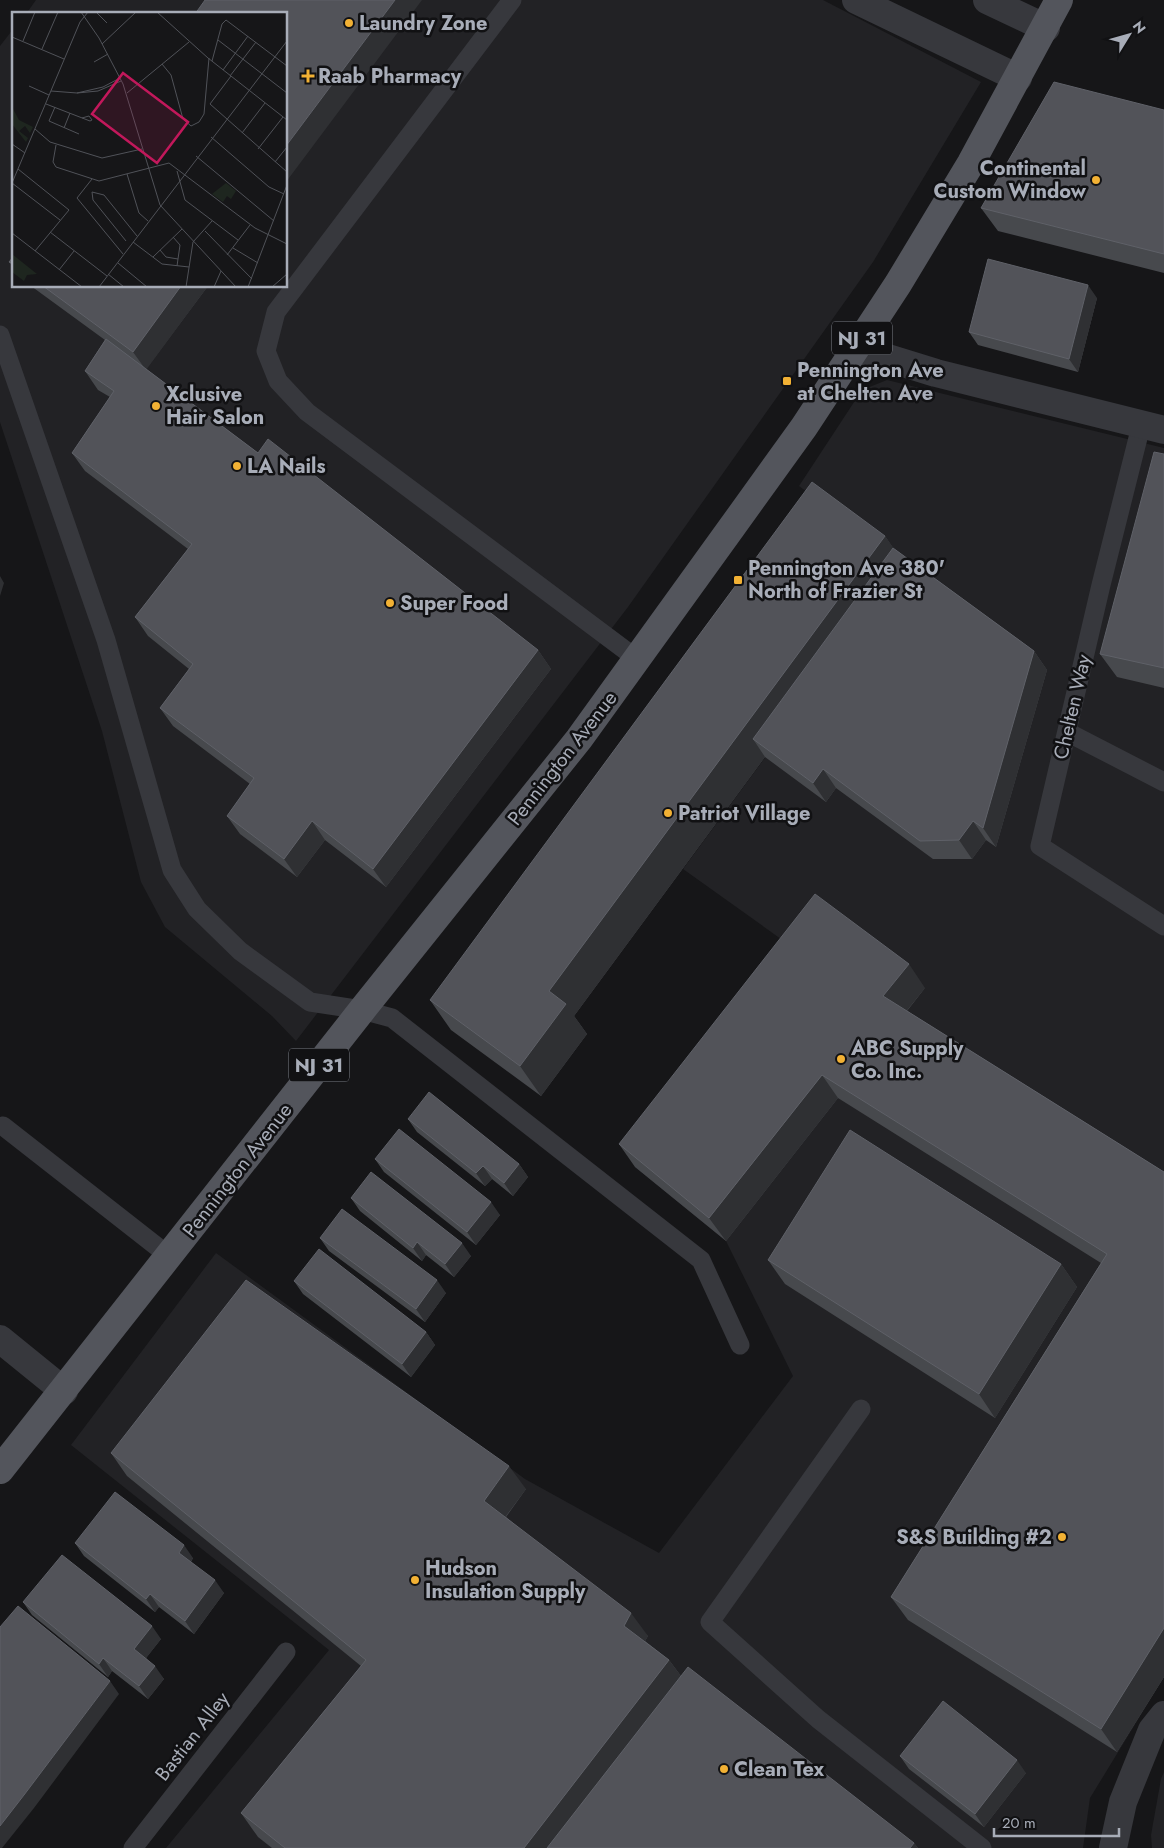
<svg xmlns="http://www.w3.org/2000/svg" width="1164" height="1848" viewBox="0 0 1164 1848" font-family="Jost,sans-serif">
<rect width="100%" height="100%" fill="#161618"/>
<path fill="#222225" d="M 36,0 L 823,0 L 981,82 L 873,262 L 628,607 L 296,1041 L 272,1016 L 165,927 L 141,882 L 102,731 L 0,422 L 0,46 L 14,28 L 14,286 L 286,286 L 286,14 L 26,14 Z
M 887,380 L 1164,448 L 1164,1677 L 1090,1798 L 1083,1848 L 166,1848 L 329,1650 L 71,1445 L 216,1253 L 525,1479 L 659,1553 L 793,1376 L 726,1241 L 635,1167 L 802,954 L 683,869 L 906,566 L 799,486 L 862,390 Z
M 1164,1772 L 1164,1848 L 1152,1848 L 1151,1835 L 1161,1779 Z"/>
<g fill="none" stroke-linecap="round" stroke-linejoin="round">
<path stroke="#37383d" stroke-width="19" d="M 512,0 L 276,312 L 266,351 L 278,381 L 307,412 L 637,659
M 0,335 L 106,640 L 172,870 L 197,909 L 240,951 L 310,1002 L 362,1010 L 392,1018 L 701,1260 L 740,1345
M 1141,426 L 1101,585 L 1040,846 L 1164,926
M 1067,732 L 1164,782
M 3,1126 L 169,1256
M 861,1409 L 710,1622 L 818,1719 L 982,1848
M 133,1848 L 286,1652"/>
<path stroke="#37383d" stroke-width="28" d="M 856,0 L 1018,78
M 987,0 L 1046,28
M 855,348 L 936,373 L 1164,430
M 0,1339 L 64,1391
M 1113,1848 L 1123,1802 L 1152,1730 L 1164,1715"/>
<path stroke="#53555c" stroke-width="28" d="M 0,1470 L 362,1010 L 579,739 L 732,527 L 804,427 L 898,284 L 971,163 L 1059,0"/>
</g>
<path fill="#47494d" d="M 1164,110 L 1164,273 L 998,231 L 981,208 Z
M 31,286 L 208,286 L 146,369 L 258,453 L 538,650 L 551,669 L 386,887 L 325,840 L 297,877 L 240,834 L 227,816 L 250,784 L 173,726 L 160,708 L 189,669 L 148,636 L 135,617 L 188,549 L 85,471 L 72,453 L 110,397 L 98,390 L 85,371 L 105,340 Z
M 1097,298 L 1078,372 L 978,345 L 969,332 Z
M 1164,454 L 1164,688 L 1117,677 L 1100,654 Z
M 885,536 L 893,548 L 1034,651 L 1047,670 L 996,847 L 986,840 L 972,859 L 933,859 L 836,788 L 826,802 L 765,757 L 574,1016 L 587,1034 L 541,1096 L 451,1030 L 430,1000 Z
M 925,988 L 907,1011 L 1164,1172 L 1164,1677 L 1117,1752 L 908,1620 L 891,1597 L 1101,1263 L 838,1098 L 726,1241 L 635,1167 L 619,1144 Z
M 408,1119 L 519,1164 L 528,1177 L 513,1196 L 492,1179 L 485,1186 L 417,1132 Z
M 375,1159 L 500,1215 L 476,1245 L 384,1172 Z
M 351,1198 L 471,1256 L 454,1277 L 426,1255 L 422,1261 L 360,1211 Z
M 320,1238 L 446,1293 L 425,1322 L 329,1251 Z
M 768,1260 L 1061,1264 L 1077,1287 L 995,1418 L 785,1284 Z
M 294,1281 L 426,1332 L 435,1345 L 411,1377 L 303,1294 Z
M 111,1453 L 526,1489 L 506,1517 L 648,1636 L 645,1641 L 669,1660 L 681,1676 L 914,1843 L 918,1848 L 272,1848 L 258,1837 L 241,1813 L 361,1666 L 127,1476 Z
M 75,1543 L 193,1558 L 191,1562 L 224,1593 L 194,1634 L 159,1607 L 155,1612 L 84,1556 Z
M 23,1602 L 161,1639 L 146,1658 L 164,1679 L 148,1699 L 112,1671 L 108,1677 L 32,1615 Z
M 900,1756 L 1026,1773 L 984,1827 L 909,1769 Z"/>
<path fill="#2f3033" d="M 395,0 L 422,0 L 286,182 L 286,146 Z
M 1088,285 L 1097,298 L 1078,372 L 1069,359 Z
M 181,286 L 208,286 L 146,370 L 133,352 Z
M 885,536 L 906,566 L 753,739 L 765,757 L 574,1016 L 587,1034 L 541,1096 L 520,1066 L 549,991 Z
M 0,576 L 4,583 L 0,596 Z
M 538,650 L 551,669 L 386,887 L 373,869 Z
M 1034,651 L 1047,670 L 996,847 L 983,828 Z
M 823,769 L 836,788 L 826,802 L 813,783 Z
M 312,821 L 325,840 L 297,877 L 284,859 Z
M 973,821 L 986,840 L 972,859 L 959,840 Z
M 909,964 L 925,988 L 900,1019 L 883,996 Z
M 822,1075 L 838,1098 L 726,1241 L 709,1218 Z
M 519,1164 L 528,1177 L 513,1196 L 504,1183 Z
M 483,1166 L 492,1179 L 485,1186 L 476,1173 Z
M 491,1202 L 500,1215 L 476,1245 L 467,1232 Z
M 417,1242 L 426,1255 L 422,1261 L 413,1248 Z
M 462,1243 L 471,1256 L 454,1277 L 445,1264 Z
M 1061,1264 L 1077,1287 L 995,1418 L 979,1394 Z
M 437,1280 L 446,1293 L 425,1322 L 416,1309 Z
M 426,1332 L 435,1345 L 411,1377 L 402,1364 Z
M 509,1466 L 526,1489 L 500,1524 L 484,1501 Z
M 184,1545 L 193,1558 L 188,1566 L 179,1553 Z
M 215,1580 L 224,1593 L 194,1634 L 185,1621 Z
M 150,1594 L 159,1607 L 155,1612 L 146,1599 Z
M 631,1613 L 648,1636 L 640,1649 L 624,1626 Z
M 152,1626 L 161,1639 L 143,1662 L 134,1649 Z
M 1164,1628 L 1164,1677 L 1117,1752 L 1101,1729 Z
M 103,1658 L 112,1671 L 108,1677 L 99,1664 Z
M 669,1660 L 686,1683 L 559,1848 L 524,1848 Z
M 155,1666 L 164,1679 L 148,1699 L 139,1686 Z
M 110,1681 L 119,1694 L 34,1808 L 2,1848 L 0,1848 L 0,1826 Z
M 1017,1760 L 1026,1773 L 984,1827 L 975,1814 Z
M 914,1843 L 918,1848 L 910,1848 Z"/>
<path fill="#525359" stroke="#5f6168" d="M 205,0 L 395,0 L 286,146 L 286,14 L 195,14 Z
M 1054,82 L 1164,110 L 1164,254 L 981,208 Z
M 14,256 L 14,265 L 9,262 Z
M 988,259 L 1088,285 L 1069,359 L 969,332 Z
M 43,286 L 181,286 L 133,352 Z
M 106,339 L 258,453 L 268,439 L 538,650 L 373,869 L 312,821 L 284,859 L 227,816 L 254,778 L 160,708 L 193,664 L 135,617 L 192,544 L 72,453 L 114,391 L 85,371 Z
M 1154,452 L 1164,454 L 1164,668 L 1100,654 Z
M 812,482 L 885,536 L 549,991 L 566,1004 L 520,1066 L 430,1000 Z
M 893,548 L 1034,651 L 983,828 L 973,821 L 959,840 L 920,841 L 823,769 L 813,783 L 753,739 Z
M 815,894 L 909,964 L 883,996 L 1164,1172 L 1164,1628 L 1101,1729 L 891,1597 L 1107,1254 L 822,1075 L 709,1218 L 619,1144 Z
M 429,1092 L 519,1164 L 504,1183 L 483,1166 L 476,1173 L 408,1119 Z
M 399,1129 L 491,1202 L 467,1232 L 375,1159 Z
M 850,1130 L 1061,1264 L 979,1394 L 768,1260 Z
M 371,1172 L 462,1243 L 445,1264 L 417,1242 L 413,1248 L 351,1198 Z
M 342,1209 L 437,1280 L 416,1309 L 320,1238 Z
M 319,1249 L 426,1332 L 402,1364 L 294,1281 Z
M 246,1280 L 509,1466 L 484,1501 L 631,1613 L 624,1626 L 669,1660 L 524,1848 L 285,1848 L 241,1813 L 366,1660 L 111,1453 Z
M 115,1492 L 184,1545 L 179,1553 L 215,1580 L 185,1621 L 150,1594 L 146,1599 L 75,1543 Z
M 62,1555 L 152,1626 L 134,1649 L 155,1666 L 139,1686 L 103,1658 L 99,1664 L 23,1602 Z
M 18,1606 L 110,1681 L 24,1795 L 0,1826 L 0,1627 Z
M 688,1667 L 914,1843 L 910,1848 L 547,1848 Z
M 943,1701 L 1017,1760 L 975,1814 L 900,1756 Z"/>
<g fill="#f2b134" stroke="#111113" stroke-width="2">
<circle cx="349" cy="23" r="5"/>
<path d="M305.5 68.5h5v5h5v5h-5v5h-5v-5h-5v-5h5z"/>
<circle cx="1096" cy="180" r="5"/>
<rect x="782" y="376" width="10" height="10" rx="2.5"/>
<circle cx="156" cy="406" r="5"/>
<circle cx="237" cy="466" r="5"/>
<rect x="733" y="575" width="10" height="10" rx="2.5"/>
<circle cx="390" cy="603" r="5"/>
<circle cx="668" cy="813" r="5"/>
<circle cx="841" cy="1059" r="5"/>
<circle cx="1062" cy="1537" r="5"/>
<circle cx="415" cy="1580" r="5"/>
<circle cx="724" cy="1769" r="5"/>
</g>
<g text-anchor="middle" stroke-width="5" stroke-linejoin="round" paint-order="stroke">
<g fill="#111113" stroke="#7b7e86" stroke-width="1">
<rect x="832" y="321.5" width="60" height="33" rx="4"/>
<rect x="289" y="1048.5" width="60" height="33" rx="4"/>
</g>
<g font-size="19" font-weight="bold" fill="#a8adb8">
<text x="862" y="345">NJ 31</text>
<text x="319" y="1072">NJ 31</text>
</g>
<g font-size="20" font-weight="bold" fill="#a8adb8" stroke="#111113" text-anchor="start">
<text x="359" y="30">Laundry Zone</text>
<text x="318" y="83">Raab Pharmacy</text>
<text x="1086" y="175" text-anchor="end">Continental<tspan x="1086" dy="23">Custom Window</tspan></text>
<text x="797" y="377">Pennington Ave<tspan x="797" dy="23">at Chelten Ave</tspan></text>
<text x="166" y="401">Xclusive<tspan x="166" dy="23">Hair Salon</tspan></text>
<text x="247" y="473">LA Nails</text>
<text x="748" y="575">Pennington Ave 380'<tspan x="748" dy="23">North of Frazier St</tspan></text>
<text x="400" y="610">Super Food</text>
<text x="678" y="820">Patriot Village</text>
<text x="851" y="1055">ABC Supply<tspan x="851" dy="23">Co. Inc.</tspan></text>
<text x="1052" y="1544" text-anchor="end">S&amp;S Building #2</text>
<text x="425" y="1575">Hudson<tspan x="425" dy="23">Insulation Supply</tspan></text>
<text x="734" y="1776">Clean Tex</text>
</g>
<g font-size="20" fill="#a8adb8" stroke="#111113">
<text transform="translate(1072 707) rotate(-77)" y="7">Chelten Way</text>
<text transform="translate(562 758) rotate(-52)" y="7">Pennington Avenue</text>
<text transform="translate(237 1170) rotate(-52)" y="7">Pennington Avenue</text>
<text transform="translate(192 1736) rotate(-52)" y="7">Bastian Alley</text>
</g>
</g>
<g transform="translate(12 12)">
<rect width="275" height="275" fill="#161618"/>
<path d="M 0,95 L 7,108 L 21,115 L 18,121 L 13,114 L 7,119 L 16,126 L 14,130 L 0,112 ZM 214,171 L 224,179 L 219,187 L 215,184 L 211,190 L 200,182 Z" fill="#1e261f"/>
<path d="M 0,242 L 25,262 L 15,263 L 12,269 L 0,260 Z" fill="#1e261f"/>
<path fill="none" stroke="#505258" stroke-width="1" d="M 69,0 L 87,26 L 111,72 L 148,193 L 224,275M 84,0 L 95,11M 145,0 L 196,46 L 275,108M 0,25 L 52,47M 206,28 L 275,81M 11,29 L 23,0M 90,32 L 124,0M 30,37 L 46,0M 200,49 L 210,12 L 214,8 L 275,54M 82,50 L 96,42M 150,52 L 159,63 L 171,107 L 179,114 L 187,110 L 192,102 L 197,46M 211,58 L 236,24M 218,64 L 244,30M 219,64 L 198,92 L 275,160M 108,66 L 91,75 L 65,81 L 86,79 L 109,69M 17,74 L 37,83M 39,79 L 65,81M 115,81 L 177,30M 34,92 L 78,109 L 80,108 L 77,104 L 70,106M 43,95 L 37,109 L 67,122M 52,116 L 58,101M 23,117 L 38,130 L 90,146 L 130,137M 230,121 L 253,91M 199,125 L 257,175 L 272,182M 0,132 L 13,141M 44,133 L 41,150 L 44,155 L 87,169 L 157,151 L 243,216 L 275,232M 246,137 L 271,105M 184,144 L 262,209M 263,150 L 275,135M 6,157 L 57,198 L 23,239M 165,159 L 173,188 L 226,228M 115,162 L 127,201 L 136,209M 80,167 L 65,186 L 111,242M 0,171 L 68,10 L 76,0M 0,171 L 48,208M 193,219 L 240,267M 38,220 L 95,264M 0,221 L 70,275M 161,225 L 168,233 L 165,254M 114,229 L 81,188 L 80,180 L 92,183 L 125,224M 121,230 L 150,252 L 177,255M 221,236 L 246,251M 148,238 L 154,245 L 166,247M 215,243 L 238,213M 141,245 L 170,217M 106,251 L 135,275M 47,258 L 62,239M 96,262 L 112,275M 87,275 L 275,29M 174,275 L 181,230 L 200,209M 202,275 L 209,259M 236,275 L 275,173M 260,275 L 275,262"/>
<path fill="#c2185b" fill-opacity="0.15" stroke="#c2185b" stroke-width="2.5" d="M 111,61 L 176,110 L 145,151 L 80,102 Z"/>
<rect width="275" height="275" fill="none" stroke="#a8adb8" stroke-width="2.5"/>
</g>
<g transform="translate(1129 35) rotate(53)" stroke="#111113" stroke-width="4" paint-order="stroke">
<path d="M0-4L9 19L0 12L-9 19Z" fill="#a8adb8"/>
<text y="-8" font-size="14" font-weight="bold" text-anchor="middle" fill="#a8adb8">N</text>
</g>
<path d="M994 1828v8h125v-8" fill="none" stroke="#a8adb8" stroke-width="2.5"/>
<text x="1002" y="1828" font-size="15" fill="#a8adb8" stroke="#111113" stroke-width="4" paint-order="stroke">20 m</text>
</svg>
